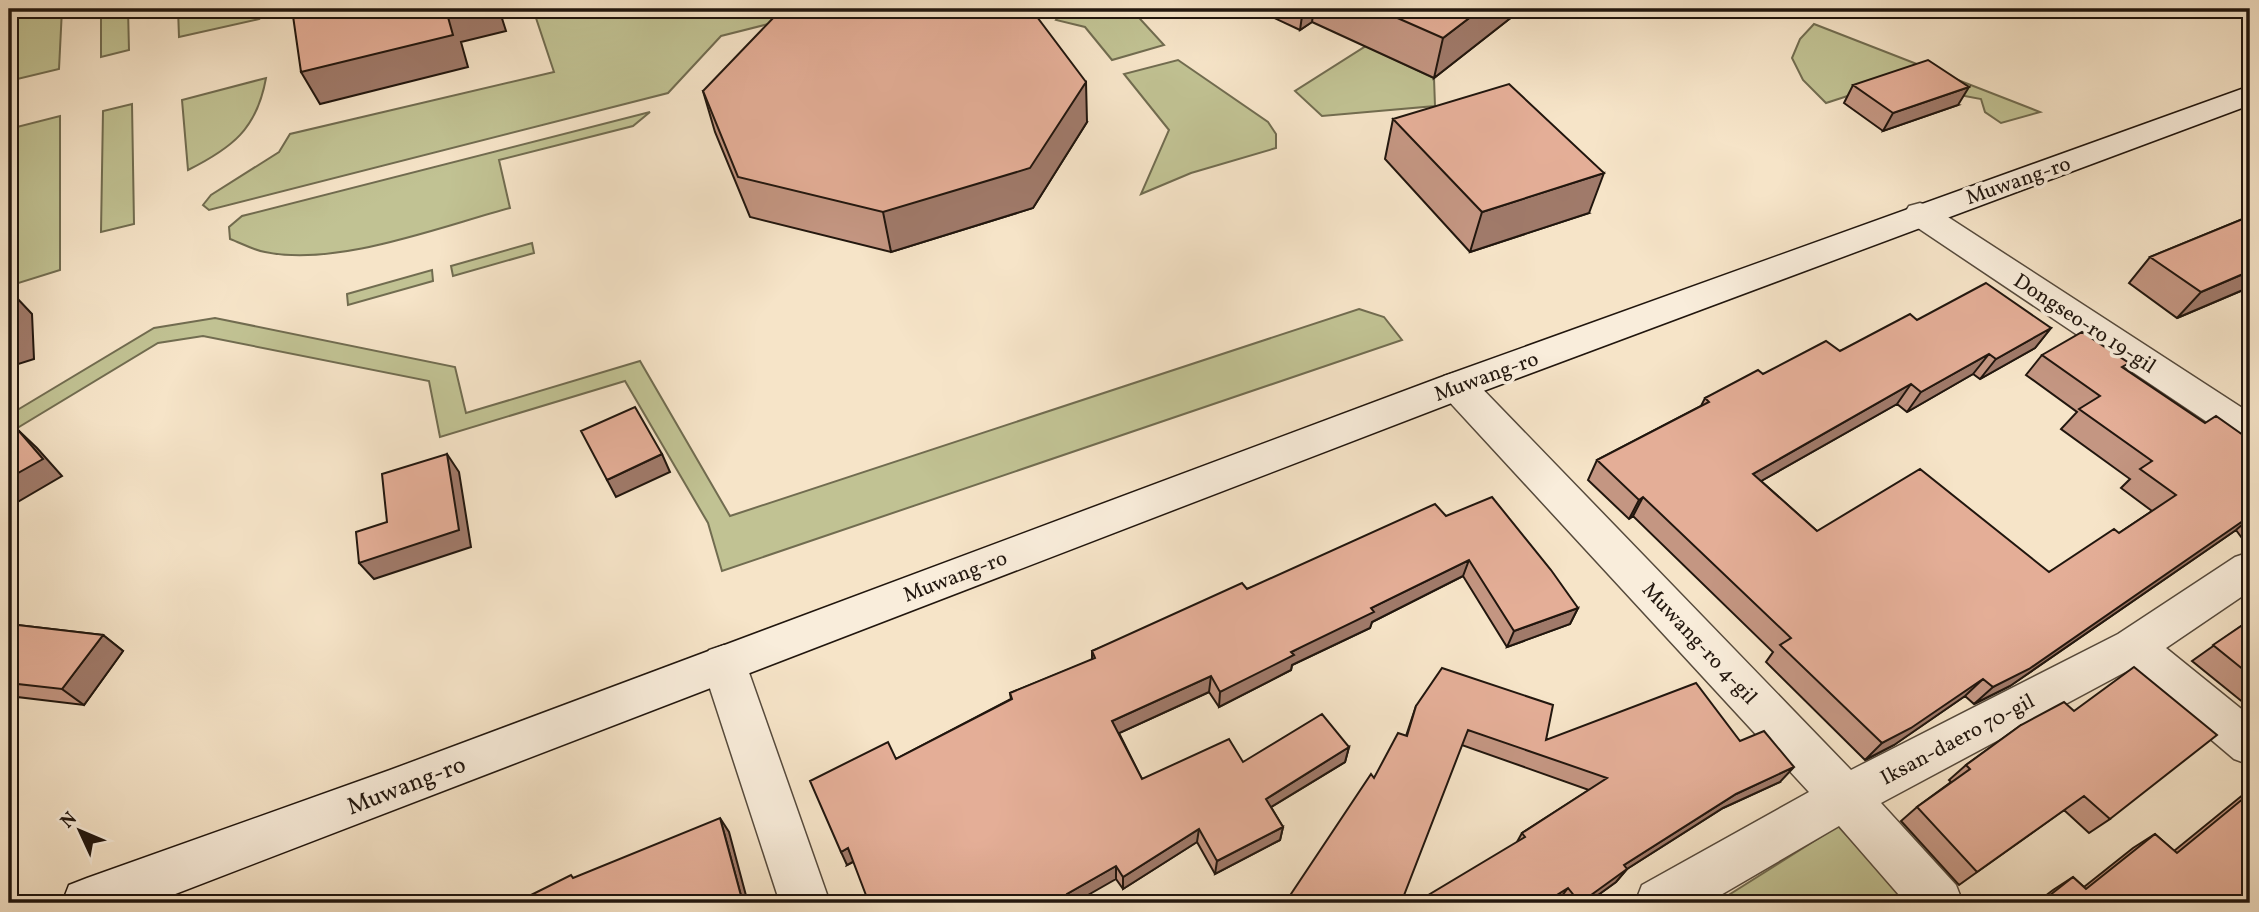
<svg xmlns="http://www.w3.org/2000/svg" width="2259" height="912" viewBox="0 0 2259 912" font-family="Vollkorn,serif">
<rect width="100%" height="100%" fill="#f6e4c8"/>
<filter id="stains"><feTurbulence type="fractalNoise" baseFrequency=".00286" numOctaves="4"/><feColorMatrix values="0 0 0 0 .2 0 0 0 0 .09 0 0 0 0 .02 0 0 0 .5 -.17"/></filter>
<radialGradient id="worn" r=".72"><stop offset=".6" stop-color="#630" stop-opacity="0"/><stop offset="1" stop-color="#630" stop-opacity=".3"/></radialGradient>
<path fill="#c1c293" stroke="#716c50" stroke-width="2" d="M 9,9 L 62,9 L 59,69 L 9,81 Z
M 101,9 L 128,9 L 129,50 L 101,57 Z
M 178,9 L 254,9 L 259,19 L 179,37 Z
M 533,9 L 795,9 L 800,16 L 721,36 L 668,93 L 209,210 L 203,205 L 211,195 L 279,152 L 290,134 L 554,72 Z
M 1064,9 L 1131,9 L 1164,45 L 1112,60 L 1085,27 L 1056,20 Z
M 1814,24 L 2040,112 L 2001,123 L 1985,112 L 1981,99 L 1949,93 L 1918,73 L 1826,103 L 1803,80 L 1792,58 L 1800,39 Z
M 1366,46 L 1434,78 L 1435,106 L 1322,116 L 1295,91 Z
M 1178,60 L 1268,122 L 1276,134 L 1276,148 L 1191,173 L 1141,194 L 1169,130 L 1124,74 Z
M 266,78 C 257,129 232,148 188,170 L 182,100 Z
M 132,104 L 134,224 L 101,232 L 103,111 Z
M 650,112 L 633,126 L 499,160 L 510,208 C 439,227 337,267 265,252 C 253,250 241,243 230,239 L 229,227 L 242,216 Z
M 60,116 L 60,270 L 9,286 L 9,129 Z
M 532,243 L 534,253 L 453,276 L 451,266 Z
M 432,270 L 433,281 L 348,305 L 347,294 Z
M 1359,309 L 1384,317 L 1402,340 L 722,571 L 708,523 L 625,381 L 440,437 L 429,381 L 203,336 L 158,343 L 9,433 L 9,415 L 154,328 L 215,318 L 455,367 L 466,413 L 640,361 L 730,516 Z
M 1838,826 L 1910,903 L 1716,903 Z"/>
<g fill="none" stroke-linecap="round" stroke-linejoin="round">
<defs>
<path id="street" d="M 1920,203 L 1931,206 L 2250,413 L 2250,446 L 2237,442 L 1909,222 L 1904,214 L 1909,206 Z
M 1457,372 L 1470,376 L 1851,770 L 2118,634 L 2235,557 L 2250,552 L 2250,591 L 2166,648 L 2250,716 L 2250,765 L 2234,759 L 2129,670 L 1881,803 L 1956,885 L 1963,903 L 1906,903 L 1839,826 L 1707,903 L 1635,903 L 1642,885 L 1809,792 L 1444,396 L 1439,386 L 1444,376 Z
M 724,645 L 739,650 L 746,664 L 830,903 L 780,903 L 702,664 L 709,650 Z"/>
<path id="secondary" d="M 2250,86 L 2250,105 L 1470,396 L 152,903 L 62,903 L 69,885 L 87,878 L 390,770 L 1444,376 Z"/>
</defs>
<use href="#street" stroke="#564a3c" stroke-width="3"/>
<use href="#secondary" stroke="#21160e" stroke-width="3"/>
<use href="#street" fill="#f9eddb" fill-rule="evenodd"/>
<use href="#secondary" fill="#f9eddb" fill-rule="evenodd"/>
</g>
<path fill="#c49682" stroke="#21160e" stroke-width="2" d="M 1255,9 L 1522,9 L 1434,78 L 1312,22 L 1300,30 Z
M 1853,85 L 1958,105 L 1883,131 L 1844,103 Z
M 703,91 L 1087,122 L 1033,208 L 891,252 L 750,217 L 715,132 Z
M 1393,119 L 1589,213 L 1470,252 L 1385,159 Z
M 2250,216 L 2250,287 L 2177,318 L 2129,283 L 2150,257 Z
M 1917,320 L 2051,328 L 2035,348 L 1980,379 L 1973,374 L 1907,412 L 1897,404 L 1761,481 L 1817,531 L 2049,572 L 2119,533 L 2152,511 L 2121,488 L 2130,479 L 2061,429 L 2077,412 L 2026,375 L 2042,355 L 2124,369 L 2205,423 L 2250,440 L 2250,549 L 2236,530 L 2010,686 L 1974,704 L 1965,696 L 1894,745 L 1865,760 L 1766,662 L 1773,652 L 1633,516 L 1629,519 L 1588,480 L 1597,460 L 1701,406 L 1705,398 L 1763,374 L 1840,351 Z
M 1446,516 L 1578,608 L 1570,624 L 1507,647 L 1463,576 L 1372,622 L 1370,628 L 1292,665 L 1291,670 L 1219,707 L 1209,692 L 1119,733 L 1142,779 L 1243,762 L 1349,747 L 1345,762 L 1271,807 L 1283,827 L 1280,840 L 1215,874 L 1197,842 L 1123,889 L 1116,879 L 853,862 L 847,865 L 896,759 L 1011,699 L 1010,693 L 1092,660 L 1092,651 L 1247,589 Z
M 2250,620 L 2250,708 L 2192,661 Z
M 9,624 L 103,635 L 123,651 L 84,705 L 9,696 Z
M 1416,706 L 1546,740 L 1740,741 L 1780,782 L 1723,808 L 1627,869 L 1616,882 L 1587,903 L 1560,903 L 1517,842 L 1522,833 L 1589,790 L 1462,745 L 1374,778 L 1406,736 Z
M 2021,725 L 2110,819 L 2089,833 L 2064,810 L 1959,885 L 1901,821 L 1917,807 L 1951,782 L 1949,780 L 1966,765 Z
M 2250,789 L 2250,903 L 2036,903 L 2053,890 L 2073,877 L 2084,887 L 2133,848 L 2155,834 L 2174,851 Z"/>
<path fill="#a07a6a" stroke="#21160e" stroke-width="2" d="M 453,9 L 499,9 L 506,31 L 461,42 L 468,67 L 320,104 L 301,72 L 446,10 Z
M 1303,9 L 1314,9 L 1312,22 L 1300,30 Z
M 1481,9 L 1522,9 L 1434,78 L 1443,38 Z
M 1086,82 L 1087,122 L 1033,208 L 891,252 L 883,212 Z
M 1969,87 L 1958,105 L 1883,131 L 1893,113 Z
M 1604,173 L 1589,213 L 1470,252 L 1482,212 Z
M 2250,271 L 2250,287 L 2177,318 L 2201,292 Z
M 15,296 L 32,314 L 34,359 L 9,367 L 9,343 Z
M 2051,328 L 2035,348 L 1980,379 L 1996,359 Z
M 1989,354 L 1973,374 L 1907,412 L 1921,392 Z
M 1911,384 L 1897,404 L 1740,493 L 1753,474 Z
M 18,430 L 37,448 L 62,476 L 9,507 L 9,478 Z
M 447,454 L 459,472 L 471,547 L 374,579 L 359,563 Z
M 662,454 L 670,472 L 616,497 L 607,480 Z
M 1643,497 L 1633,516 L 1629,519 L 1639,500 Z
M 2250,516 L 2250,518 L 2236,530 L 2010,686 L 1974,704 L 1993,687 Z
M 1469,560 L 1463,576 L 1372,622 L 1370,628 L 1292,665 L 1291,670 L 1219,707 L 1220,692 L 1371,608 Z
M 1578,608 L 1570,624 L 1507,647 L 1514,631 Z
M 103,635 L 123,651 L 84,705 L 62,689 Z
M 1211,676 L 1209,692 L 1113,736 L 1112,721 Z
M 1983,679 L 1965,696 L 1894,745 L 1865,760 L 1882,743 Z
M 1349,747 L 1345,762 L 1263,812 L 1266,799 Z
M 1794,767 L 1780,782 L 1723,808 L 1627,869 L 1616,882 L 1587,903 L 1580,903 L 1624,865 L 1736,794 Z
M 720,818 L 729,832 L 748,903 L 743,903 Z
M 1283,827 L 1280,840 L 1215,874 L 1217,861 Z
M 1199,829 L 1197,842 L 1123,889 L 1123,877 Z
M 848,848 L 854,861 L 847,865 L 841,852 Z
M 1116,866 L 1116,879 L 1074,903 L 1068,903 L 1067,894 Z
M 1568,888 L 1558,901 L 1555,903 L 1544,903 Z"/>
<path fill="#e4ae97" stroke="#21160e" stroke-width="2" d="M 292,9 L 453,9 L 446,10 L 453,35 L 301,72 Z
M 802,9 L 1031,9 L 1086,82 L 1030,168 L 883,212 L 738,177 L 703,91 L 776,15 Z
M 1377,9 L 1481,9 L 1443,38 Z
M 1928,60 L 1969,87 L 1893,113 L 1853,85 Z
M 1509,84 L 1604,173 L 1482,212 L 1393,119 Z
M 2250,216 L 2250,271 L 2201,292 L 2150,257 Z
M 1986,283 L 2051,328 L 1996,359 L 1989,354 L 1921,392 L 1911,384 L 1753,474 L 1817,531 L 1920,469 L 2049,572 L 2114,529 L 2119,533 L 2176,495 L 2140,469 L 2152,461 L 2079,409 L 2100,396 L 2042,355 L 2082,332 L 2129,363 L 2122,367 L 2205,423 L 2216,416 L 2250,440 L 2250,516 L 2029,669 L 1993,687 L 1983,679 L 1911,728 L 1882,743 L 1780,645 L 1791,638 L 1643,497 L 1639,500 L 1597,460 L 1709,402 L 1705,398 L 1758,370 L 1763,374 L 1826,341 L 1840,351 L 1910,314 L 1917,320 Z
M 15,296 L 17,341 L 9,343 L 9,298 Z
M 635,407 L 662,454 L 607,480 L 581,431 Z
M 18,430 L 43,459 L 9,478 L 9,435 Z
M 447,454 L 459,530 L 359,563 L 356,532 L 387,522 L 382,474 Z
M 1492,497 L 1551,570 L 1578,608 L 1514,631 L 1469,560 L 1371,608 L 1374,612 L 1291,652 L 1294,655 L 1220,692 L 1211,676 L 1112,721 L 1142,779 L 1229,739 L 1243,762 L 1322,714 L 1349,747 L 1266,799 L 1283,827 L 1217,861 L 1199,829 L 1123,877 L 1116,866 L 1067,894 L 1070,903 L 869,903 L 848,848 L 841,852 L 810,781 L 888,742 L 896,759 L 1012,699 L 1010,693 L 1095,658 L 1092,651 L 1242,583 L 1247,589 L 1435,504 L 1446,516 Z
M 2250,620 L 2250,675 L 2213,645 Z
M 9,624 L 103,635 L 62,689 L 9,683 Z
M 2134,667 L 2217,735 L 2110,819 L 2084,796 L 1977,872 L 1917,807 L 1970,769 L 1966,765 L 2021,725 L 2064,702 L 2074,711 Z
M 1442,668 L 1553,705 L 1546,740 L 1696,683 L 1740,741 L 1764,731 L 1794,767 L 1736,794 L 1624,865 L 1627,869 L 1580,903 L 1568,888 L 1544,903 L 1415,903 L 1525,837 L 1522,833 L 1607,778 L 1468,730 L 1401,903 L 1285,903 L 1371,774 L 1374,778 L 1398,733 L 1407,736 L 1416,706 Z
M 2250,793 L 2250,903 L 2040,903 L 2073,877 L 2086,889 L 2155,834 L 2177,853 Z
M 720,818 L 743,903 L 515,903 L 571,875 L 573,878 Z
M 754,900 L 755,903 L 746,903 Z"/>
<g text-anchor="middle" stroke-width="7" stroke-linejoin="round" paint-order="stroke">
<g font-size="21" fill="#21160e" stroke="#f9eddb">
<text transform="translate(2018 180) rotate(-19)" y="7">Muwang-ro</text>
<text transform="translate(2085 323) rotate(33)" y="7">Dongseo-ro 19-gil</text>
<text transform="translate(1486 376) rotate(-20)" y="7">Muwang-ro</text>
<text transform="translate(955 576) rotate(-21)" y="7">Muwang-ro</text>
<text transform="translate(1700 643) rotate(47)" y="7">Muwang-ro 4-gil</text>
<text transform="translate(1957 739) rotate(-28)" y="7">Iksan-daero 70-gil</text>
</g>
<g font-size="24" fill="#21160e" stroke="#f9eddb">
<text transform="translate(406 785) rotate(-21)" y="8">Muwang-ro</text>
</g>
</g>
<rect width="2259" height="912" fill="none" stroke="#f6e4c8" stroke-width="35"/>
<rect x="10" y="10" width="2238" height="891" fill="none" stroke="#21160e" stroke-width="3.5"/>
<rect x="18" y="18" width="2224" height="877" fill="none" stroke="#21160e" stroke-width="2"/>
<g transform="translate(80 831) rotate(314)" stroke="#f9eddb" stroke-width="5" paint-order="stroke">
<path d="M0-5L12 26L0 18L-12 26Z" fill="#21160e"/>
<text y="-10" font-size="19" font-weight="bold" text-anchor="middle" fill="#21160e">N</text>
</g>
<rect width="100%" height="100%" filter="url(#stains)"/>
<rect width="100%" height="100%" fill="url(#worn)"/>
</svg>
